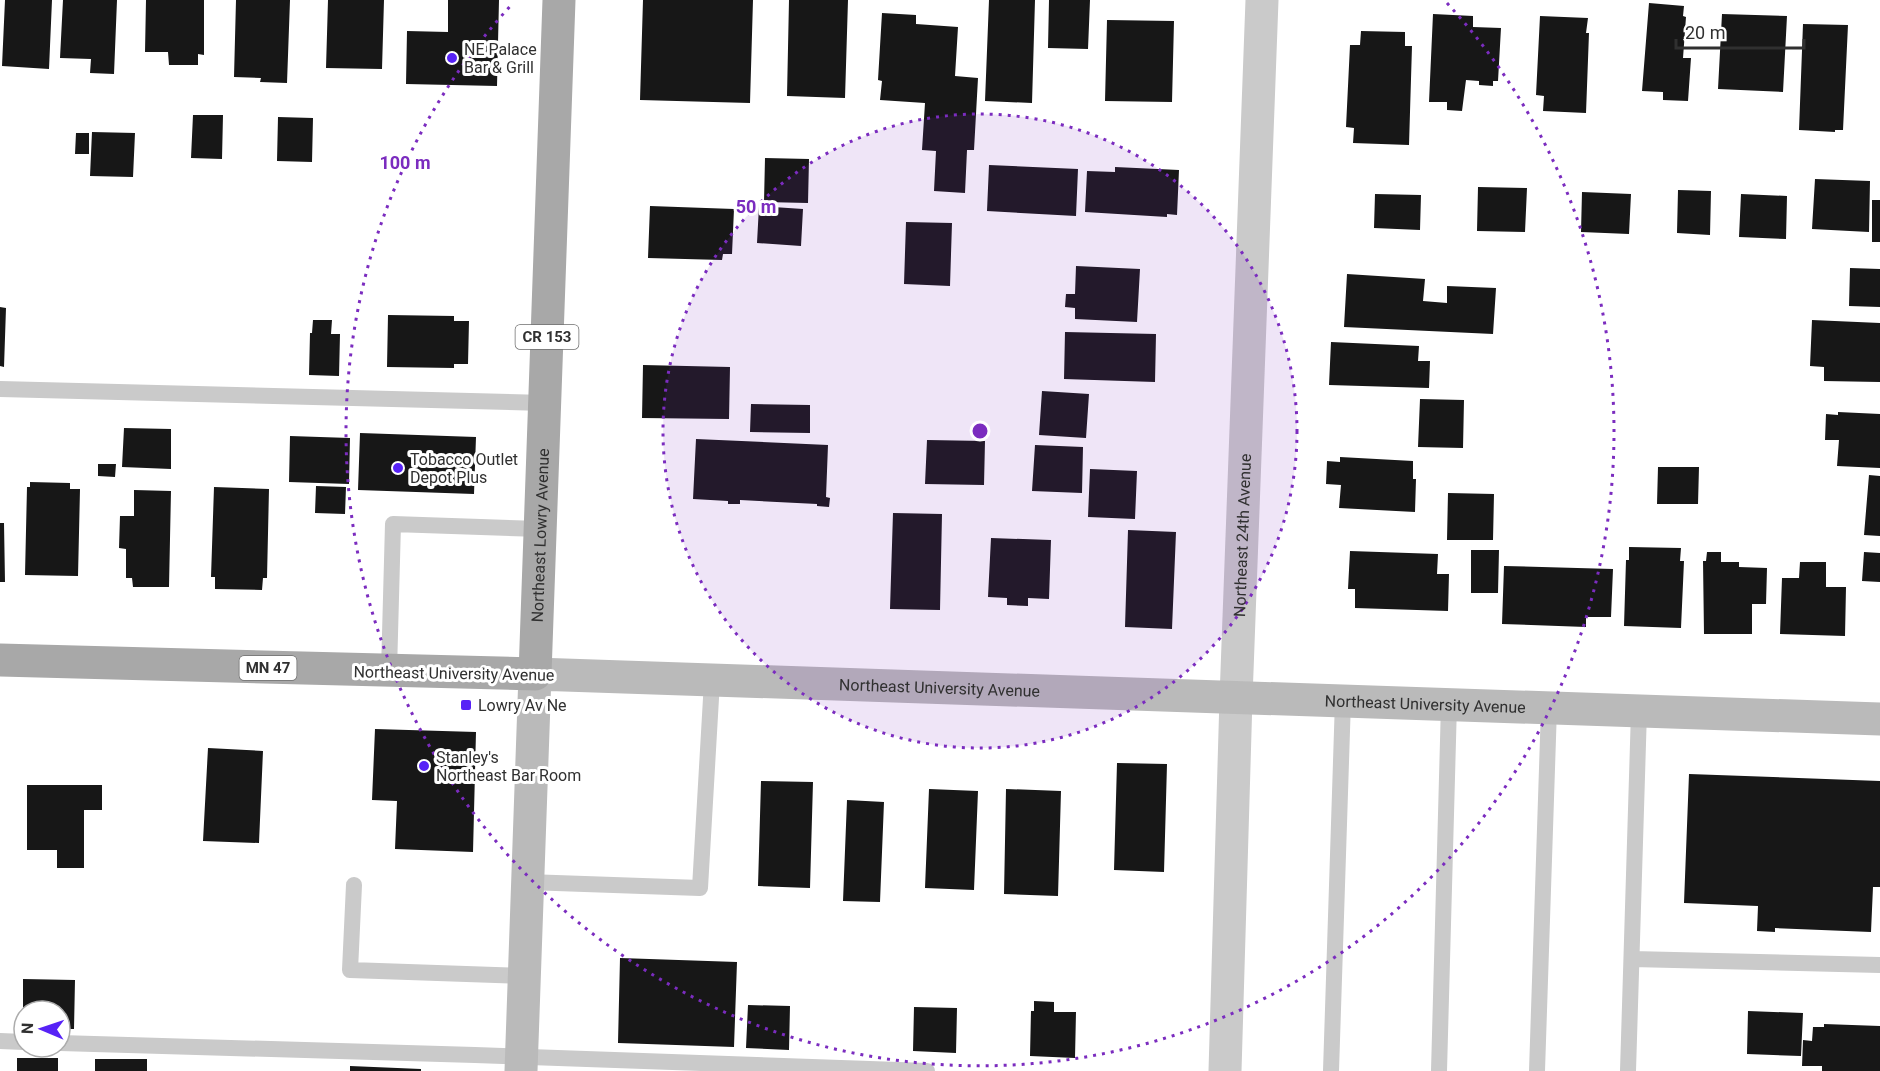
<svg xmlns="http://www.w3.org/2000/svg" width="1880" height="1071" viewBox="0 0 1880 1071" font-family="Roboto,sans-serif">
<rect width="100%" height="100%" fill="#fff"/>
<path fill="#171717" d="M 5,0 L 52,0 L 49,69 L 2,66 Z
M 63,0 L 117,0 L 114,74 L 90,73 L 91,59 L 60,58 Z
M 146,0 L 204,0 L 204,55 L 198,54 L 198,65 L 169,65 L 168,52 L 145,52 Z
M 236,0 L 290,0 L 287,83 L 260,82 L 261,78 L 234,77 Z
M 328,0 L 384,0 L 382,69 L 326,68 Z
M 448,0 L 499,0 L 497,86 L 406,84 L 407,31 L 448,32 Z
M 643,0 L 753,0 L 750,103 L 640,100 Z
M 789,0 L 848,0 L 845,98 L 787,96 Z
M 989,0 L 1035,0 L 1032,103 L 985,101 Z
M 1049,0 L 1090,0 L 1088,49 L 1048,48 Z
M 1649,3 L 1684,6 L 1683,16 L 1686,17 L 1683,58 L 1691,58 L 1688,101 L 1663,100 L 1663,92 L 1642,91 Z
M 882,13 L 916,15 L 916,24 L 958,27 L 955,76 L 978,78 L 974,150 L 967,150 L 965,193 L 934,191 L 936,151 L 922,150 L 925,103 L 880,100 L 882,81 L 878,80 Z
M 1433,14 L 1473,16 L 1473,27 L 1501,28 L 1498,81 L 1493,81 L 1493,86 L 1479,85 L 1479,81 L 1466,80 L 1462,111 L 1447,110 L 1447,102 L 1429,102 Z
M 1722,14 L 1787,16 L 1783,92 L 1718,89 Z
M 1540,16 L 1588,18 L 1586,33 L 1589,33 L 1586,113 L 1543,111 L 1544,96 L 1536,95 Z
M 1107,20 L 1174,21 L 1172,102 L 1105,101 Z
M 1803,24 L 1848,25 L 1843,130 L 1835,130 L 1835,132 L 1799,130 Z
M 1361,31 L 1405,32 L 1405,46 L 1412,46 L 1409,145 L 1353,143 L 1354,128 L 1346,127 L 1350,45 L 1360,45 Z
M 193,115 L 223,115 L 222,159 L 191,158 Z
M 278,117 L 313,118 L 312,162 L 277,161 Z
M 92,132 L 135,133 L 133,177 L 90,176 Z
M 76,133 L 89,133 L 89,154 L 75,154 Z
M 765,158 L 809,159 L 808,203 L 764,202 Z
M 989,165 L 1078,169 L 1076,216 L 987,211 Z
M 1115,167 L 1179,170 L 1177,215 L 1167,214 L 1167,217 L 1085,212 L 1087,171 L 1115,172 Z
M 1815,179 L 1870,181 L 1869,232 L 1812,229 Z
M 1478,187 L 1527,188 L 1525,232 L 1477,231 Z
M 1678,190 L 1711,191 L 1710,235 L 1677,233 Z
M 1582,192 L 1631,194 L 1629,234 L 1581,232 Z
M 1375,194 L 1421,195 L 1420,230 L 1374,228 Z
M 1741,194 L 1787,196 L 1786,239 L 1739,237 Z
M 1872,200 L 1880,200 L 1880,242 L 1872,242 Z
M 650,206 L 734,209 L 732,254 L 723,254 L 722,260 L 648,258 Z
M 759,206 L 803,209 L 801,246 L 757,243 Z
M 906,222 L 952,223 L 950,286 L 904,284 Z
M 1076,266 L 1140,269 L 1137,322 L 1075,319 L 1075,308 L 1065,307 L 1066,294 L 1075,294 Z
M 1850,268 L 1880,269 L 1880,307 L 1849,306 Z
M 1347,274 L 1425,279 L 1423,301 L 1447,303 L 1447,286 L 1496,288 L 1493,334 L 1344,327 Z
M 0,307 L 6,308 L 4,367 L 0,366 Z
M 388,315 L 454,316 L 454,321 L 469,321 L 468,364 L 454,364 L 454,368 L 387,367 Z
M 313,320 L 332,320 L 331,334 L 340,334 L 339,376 L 309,375 L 310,333 L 312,333 Z
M 1812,320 L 1880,323 L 1880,382 L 1824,381 L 1824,367 L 1810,366 Z
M 1065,332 L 1156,334 L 1155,382 L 1064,379 Z
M 1331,342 L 1419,346 L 1418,361 L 1430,361 L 1429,388 L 1329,385 Z
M 643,365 L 730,367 L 729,419 L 642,418 Z
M 1042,391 L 1089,394 L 1086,438 L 1039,435 Z
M 1420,399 L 1464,400 L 1463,448 L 1418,447 Z
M 751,404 L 810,405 L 810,433 L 750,432 Z
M 1838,412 L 1880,414 L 1880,468 L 1837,466 L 1839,440 L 1825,440 L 1826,414 L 1838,415 Z
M 124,428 L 171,429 L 171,469 L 122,467 Z
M 360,433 L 476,437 L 474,494 L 358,490 Z
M 290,436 L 350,438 L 349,484 L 289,482 Z
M 696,439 L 828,445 L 826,497 L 830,498 L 829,507 L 817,506 L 817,504 L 740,500 L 740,504 L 728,504 L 728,501 L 693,499 Z
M 927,440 L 985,441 L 984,485 L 925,484 Z
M 1035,445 L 1083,447 L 1082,493 L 1032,491 Z
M 1340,457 L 1413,461 L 1413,479 L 1416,479 L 1415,512 L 1339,508 L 1341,485 L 1326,484 L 1327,461 L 1340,462 Z
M 98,464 L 116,464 L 115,477 L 98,476 Z
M 1658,467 L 1699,467 L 1698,504 L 1657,504 Z
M 1090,469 L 1137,471 L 1135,519 L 1088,517 Z
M 1869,475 L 1880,476 L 1880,536 L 1864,535 Z
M 30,482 L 70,483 L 70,489 L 80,489 L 78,576 L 25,575 L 27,487 L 30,487 Z
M 316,486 L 346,487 L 345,514 L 315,513 Z
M 214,487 L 269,489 L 267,578 L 263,578 L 262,590 L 215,589 L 215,577 L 211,577 Z
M 134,490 L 171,491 L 169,587 L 133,587 L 132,578 L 126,578 L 126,549 L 119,548 L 120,516 L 134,516 Z
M 1448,493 L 1494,494 L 1493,540 L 1447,540 Z
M 893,513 L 942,514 L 940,610 L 890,609 Z
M 0,523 L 4,523 L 5,582 L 0,582 Z
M 1128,530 L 1176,532 L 1172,629 L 1125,627 Z
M 991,538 L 1051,540 L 1049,599 L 1028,598 L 1028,606 L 1007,605 L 1007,598 L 988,597 Z
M 1629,547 L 1681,548 L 1680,561 L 1684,561 L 1681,628 L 1624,626 L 1626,560 L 1629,560 Z
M 1471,550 L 1499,550 L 1498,593 L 1471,593 Z
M 1350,551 L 1438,554 L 1437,574 L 1449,574 L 1448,611 L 1355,608 L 1355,589 L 1348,589 Z
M 1707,552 L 1721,552 L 1721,562 L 1739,562 L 1739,567 L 1767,568 L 1766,604 L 1752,604 L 1752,634 L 1704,634 L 1703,561 L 1706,561 Z
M 1864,552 L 1880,553 L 1880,582 L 1862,581 Z
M 1800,562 L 1826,562 L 1826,587 L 1846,587 L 1845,636 L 1780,634 L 1782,578 L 1799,578 Z
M 1504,566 L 1613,569 L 1611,617 L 1586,617 L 1586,627 L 1502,624 Z
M 375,729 L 476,732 L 473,852 L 395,849 L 397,801 L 372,800 Z
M 208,748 L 263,751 L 259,843 L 203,841 Z
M 1117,763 L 1167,764 L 1164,872 L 1114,870 Z
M 1689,774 L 1880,781 L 1880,887 L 1873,887 L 1871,932 L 1775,928 L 1775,932 L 1757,931 L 1758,906 L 1684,903 Z
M 761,781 L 813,782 L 810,888 L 758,886 Z
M 27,785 L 102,785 L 102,810 L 84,810 L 84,868 L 57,868 L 57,850 L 27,850 Z
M 929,789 L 978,791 L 974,890 L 925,888 Z
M 1006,789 L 1061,791 L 1058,896 L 1004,894 Z
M 847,800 L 884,802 L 880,902 L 843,901 Z
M 620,958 L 737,962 L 734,1047 L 618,1043 Z
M 23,979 L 75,980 L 74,1029 L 60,1029 L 60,1011 L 23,1011 Z
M 1034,1001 L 1054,1002 L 1054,1012 L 1076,1012 L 1075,1058 L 1030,1056 L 1031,1011 L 1034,1011 Z
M 748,1005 L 790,1006 L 789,1050 L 746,1048 Z
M 914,1007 L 957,1008 L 956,1053 L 913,1051 Z
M 1748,1011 L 1803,1013 L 1801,1056 L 1747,1054 Z
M 1824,1024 L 1880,1026 L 1880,1071 L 1822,1071 L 1822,1066 L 1802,1066 L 1803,1040 L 1812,1041 L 1813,1027 L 1824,1027 Z
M 17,1058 L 58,1058 L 58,1071 L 17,1071 Z
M 95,1059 L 147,1059 L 147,1071 L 95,1071 Z
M 350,1066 L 421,1069 L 421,1071 L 350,1071 Z"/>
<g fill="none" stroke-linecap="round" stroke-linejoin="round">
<path stroke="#cacaca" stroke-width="16" d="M 0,389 L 545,403
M 389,671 L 393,524 L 540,529
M 527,882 L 700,888 L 712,681
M 354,885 L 350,970 L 524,976
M 1632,959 L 1880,965
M 0,1041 L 24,1042
M 60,1043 L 475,1055 L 927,1071
M 1331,1071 L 1343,700
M 1439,1071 L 1449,704
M 1537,1071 L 1549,708
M 1628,1071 L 1639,711"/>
<path stroke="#cacaca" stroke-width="33" id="s1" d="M 1225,1071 L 1236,698 L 1262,0"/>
<path stroke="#bababa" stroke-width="33" id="s2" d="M 521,1071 L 535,674 L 1880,719"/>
<path stroke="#a8a8a8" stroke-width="33" id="s3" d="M 0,660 L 535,674 L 559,0"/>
</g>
<circle cx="980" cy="431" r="317" fill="#7b2cbf" fill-opacity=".12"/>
<g fill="none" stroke="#7b2cbf" stroke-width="3" stroke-dasharray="3 6">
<circle cx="980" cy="431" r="317"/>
<path d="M1447 3A634 634 0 1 1 513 3"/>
</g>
<g fill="#5722f6" stroke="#fff" stroke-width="2">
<circle cx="452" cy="58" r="6"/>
<circle cx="398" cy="468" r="6"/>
<rect x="460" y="699" width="12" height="12" rx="3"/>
<circle cx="424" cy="766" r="6"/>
</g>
<g text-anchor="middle" stroke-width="6" stroke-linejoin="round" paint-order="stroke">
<g fill="#fff" stroke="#6e6e6e" stroke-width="1.5">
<rect x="515.5" y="325" width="63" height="24" rx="4.5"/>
<rect x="239.5" y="656" width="57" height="24" rx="4.5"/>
</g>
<g font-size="15" font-weight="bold" fill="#303030">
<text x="547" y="342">CR 153</text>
<text x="268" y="673">MN 47</text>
</g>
<g font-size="16" fill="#303030" stroke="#fff" text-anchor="start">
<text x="464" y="55">NE Palace<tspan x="464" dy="18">Bar &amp; Grill</tspan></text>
<text x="410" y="465">Tobacco Outlet<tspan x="410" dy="18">Depot Plus</tspan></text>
<text x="478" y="711">Lowry Av Ne</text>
<text x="436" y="763">Stanley's<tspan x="436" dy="18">Northeast Bar Room</tspan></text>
</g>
<g font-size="16" fill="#303030" stroke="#fff">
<text dy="6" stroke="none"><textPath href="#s1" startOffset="536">Northeast 24th Avenue</textPath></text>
<text dy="6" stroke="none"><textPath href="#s3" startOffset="674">Northeast Lowry Avenue</textPath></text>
<text transform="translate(454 673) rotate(1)" y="6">Northeast University Avenue</text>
<text dy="6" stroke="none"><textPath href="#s2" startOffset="802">Northeast University Avenue</textPath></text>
<text dy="6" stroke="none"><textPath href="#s2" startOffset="1288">Northeast University Avenue</textPath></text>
</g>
</g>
<circle cx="980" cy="431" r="9" fill="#7b2cbf" stroke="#fff" stroke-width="3"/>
<g font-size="18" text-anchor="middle" font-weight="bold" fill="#7b2cbf" stroke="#fff" stroke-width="6" stroke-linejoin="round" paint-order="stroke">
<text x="405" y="169">100 m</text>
<text x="756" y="213">50 m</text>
</g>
<g transform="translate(42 1029) rotate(272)"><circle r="28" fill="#ffffff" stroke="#acacac" stroke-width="1.5"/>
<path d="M0-4.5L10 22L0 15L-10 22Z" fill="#5722f6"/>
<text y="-9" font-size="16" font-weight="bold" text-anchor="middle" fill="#303030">N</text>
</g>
<path d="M1676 39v9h128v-9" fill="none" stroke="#303030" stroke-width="3"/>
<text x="1685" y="39" font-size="18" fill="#303030" stroke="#ffffff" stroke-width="4.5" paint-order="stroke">20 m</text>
</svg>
